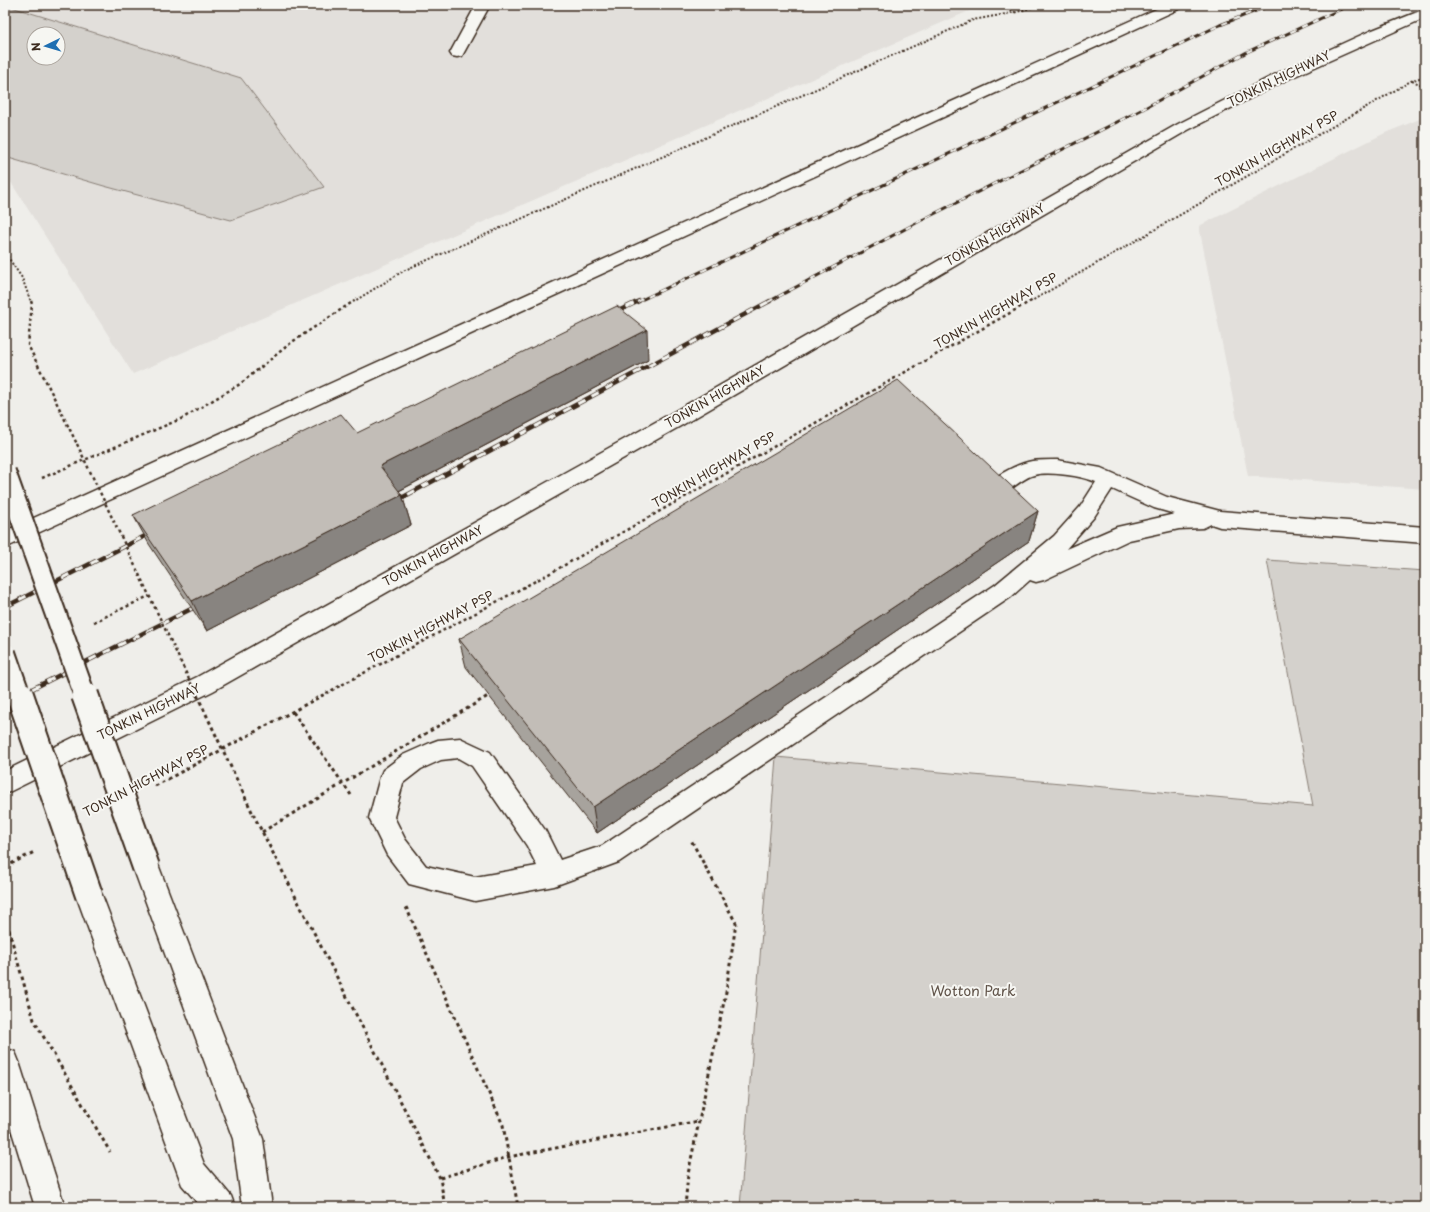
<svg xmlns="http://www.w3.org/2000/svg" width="1430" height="1212" viewBox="0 0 1430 1212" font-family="'Playpen Sans',sans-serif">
<rect width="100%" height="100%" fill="#efeeea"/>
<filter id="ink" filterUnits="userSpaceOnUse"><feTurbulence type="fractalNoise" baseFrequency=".025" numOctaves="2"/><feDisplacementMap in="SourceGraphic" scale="8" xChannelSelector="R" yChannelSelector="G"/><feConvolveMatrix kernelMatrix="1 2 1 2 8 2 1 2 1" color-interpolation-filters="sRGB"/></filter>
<g filter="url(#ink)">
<path fill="#e2dfdb" d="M 5,5 L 969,5 L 976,7 L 969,11 L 133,374 L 5,173 L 5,157 L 104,186 L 241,78 Z
M 1425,117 L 1425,489 L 1248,476 L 1199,226 L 1385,133 Z"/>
<path fill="#d4d1cc" stroke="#887e75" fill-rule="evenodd" d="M 5,5 L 241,78 L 324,187 L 231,220 L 104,186 L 5,157 ZM 34,34 L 58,34 L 58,58 L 34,58 Z
M 1267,560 L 1425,571 L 1425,1207 L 740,1207 L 776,757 L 1313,806 Z"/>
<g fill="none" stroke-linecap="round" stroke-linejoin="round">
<defs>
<path id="minor" d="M 476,5 L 490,5 L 462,56 L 457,57 L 452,56 L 450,53 Z
M 1057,460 L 1101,468 L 1167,497 L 1220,511 L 1425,527 L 1425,543 L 1220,527 L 1211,524 L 1203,528 L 1179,529 L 1129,540 L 1044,580 L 1036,582 L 1030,580 L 1011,597 L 619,862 L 554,886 L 475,901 L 409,884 L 387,855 L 369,818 L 380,777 L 383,770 L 403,755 L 430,743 L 438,740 L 460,738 L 490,752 L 545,830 L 560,860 L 602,846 L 995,585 L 1054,536 L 1080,507 L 1096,482 C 1082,476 1049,471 1034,475 C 1016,480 1003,502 984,496 L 981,491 C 987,480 1018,463 1032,461 C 1040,460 1049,460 1057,460 ZM 1112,489 L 1154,508 L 1175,514 L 1117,527 L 1066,549 L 1094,517 ZM 458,758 L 472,766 L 527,846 L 537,866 L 475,877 L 426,866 L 405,839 L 394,817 L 403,783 L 421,769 L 441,760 Z
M 146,855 L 155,859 L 159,867 L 263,1139 L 272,1207 L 242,1207 L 233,1139 L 133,867 L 137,859 Z
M 89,883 L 98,887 L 102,895 L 204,1164 L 231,1196 L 235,1207 L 201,1207 L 182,1185 L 76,895 L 80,887 Z"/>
<path id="major" d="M 5,1048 L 15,1052 L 19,1062 L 65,1207 L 35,1207 L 5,1109 Z"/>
<path id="highway" d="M 1165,5 L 1183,5 L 1181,8 L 5,548 L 5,531 Z
M 1425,9 L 1425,18 L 1286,80 L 1188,130 L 684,424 L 213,691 L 5,794 L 5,771 L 197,677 L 670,414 L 1178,124 L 1276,74 L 1370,31 Z"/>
</defs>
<use href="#minor" stroke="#3b2a1e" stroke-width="3"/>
<use href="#major" stroke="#3b2a1e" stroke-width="3"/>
<use href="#highway" stroke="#3b2a1e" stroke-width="3"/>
<path stroke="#3b2a1e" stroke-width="2" stroke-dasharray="2 2" stroke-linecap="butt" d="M 995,5 L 1015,12
M 1412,81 L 1425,86
M 5,253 L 22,278 L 31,302
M 353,302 L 405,270 L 973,20 L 1017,12 L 1040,5
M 1030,302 L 1411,81 L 1425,76"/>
<path stroke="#3b2a1e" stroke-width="2.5" stroke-dasharray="3 3" stroke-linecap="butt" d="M 31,301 L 32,304 L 28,345 L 77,444
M 42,478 L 183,418 L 240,384 L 292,342 L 354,301
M 94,622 L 149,596
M 321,696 L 554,571 L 1031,301"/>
<path stroke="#3b2a1e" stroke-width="3" stroke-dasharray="3.5 3.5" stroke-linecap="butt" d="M 293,712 L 351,795
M 155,786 L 323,695
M 253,814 L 440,1178 L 445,1207
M 5,867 L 36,851
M 406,907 L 503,1125 L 518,1207
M 5,916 L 34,1020 L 110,1152
M 440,1178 L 508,1157 L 699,1121
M 685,1207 L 688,1174 L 726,992 L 736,923 L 691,840"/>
<use href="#minor" fill="#f6f6f2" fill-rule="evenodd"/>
<use href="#major" fill="#f6f6f2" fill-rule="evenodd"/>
<use href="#highway" fill="#f6f6f2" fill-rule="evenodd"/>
<defs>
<path id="rail-far2" d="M 637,302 L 1220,25 L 1271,5
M 768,302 L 920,221 L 1141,110 L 1247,52 L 1350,5"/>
<path id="rail-far1" d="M 612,314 L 639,301
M 394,502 L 770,301
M 5,607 L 155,531
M 18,696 L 201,604"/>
<path id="rail" d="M 5,703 L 20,695"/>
</defs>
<use href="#rail-far2" stroke="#3b2a1e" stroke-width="3"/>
<use href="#rail-far1" stroke="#3b2a1e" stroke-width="4.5"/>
<use href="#rail" stroke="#3b2a1e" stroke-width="5"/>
<use href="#rail-far2" stroke="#f6f6f2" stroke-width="2" stroke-dasharray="6" stroke-linecap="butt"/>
<use href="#rail-far1" stroke="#f6f6f2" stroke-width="3" stroke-dasharray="8" stroke-linecap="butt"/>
<use href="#rail" stroke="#f6f6f2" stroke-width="3.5" stroke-dasharray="11" stroke-linecap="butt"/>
<defs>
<path id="minor-bridge-far1" d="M 5,472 L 85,696
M 5,653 L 20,696"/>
<path id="minor-bridge" d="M 20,695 L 89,895
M 85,695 L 146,867"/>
</defs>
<use href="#minor-bridge-far1" stroke="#3b2a1e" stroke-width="24" stroke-linecap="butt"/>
<use href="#minor-bridge" stroke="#3b2a1e" stroke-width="30" stroke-linecap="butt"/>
<path stroke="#3b2a1e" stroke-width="2.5" stroke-dasharray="3 3" stroke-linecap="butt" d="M 77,444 L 197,696"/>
<path stroke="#3b2a1e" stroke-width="3" stroke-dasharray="3.5 3.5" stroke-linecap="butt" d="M 197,695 L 253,814
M 262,832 L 488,696"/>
<use href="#minor-bridge-far1" stroke="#f6f6f2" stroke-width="20"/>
<use href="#minor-bridge" stroke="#f6f6f2" stroke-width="26"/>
</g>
<path fill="#a7a39d" stroke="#3b2a1e" d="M 648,360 L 399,491 L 402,495 L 411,525 L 207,631 L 149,544 L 133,515 Z
M 1038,511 L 1029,541 L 597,833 L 466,667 L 459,639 Z"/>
<path fill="#888480" stroke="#3b2a1e" d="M 647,330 L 648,360 L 389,496 L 380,466 Z
M 402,495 L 411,525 L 207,631 L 192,601 Z
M 1038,511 L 1029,541 L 597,833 L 593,807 Z"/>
<path fill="#c2bdb7" stroke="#3b2a1e" d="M 617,306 L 647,330 L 380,466 L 402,495 L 192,601 L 133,515 L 341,414 L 357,433 Z
M 898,380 L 1038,511 L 593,807 L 459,639 Z"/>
</g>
<g text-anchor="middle" stroke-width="4" stroke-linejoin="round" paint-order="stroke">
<g font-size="12" fill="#3b2a1e" stroke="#f6f6f2">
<text transform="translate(1279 79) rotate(-26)" y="4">TONKIN HIGHWAY</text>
<text transform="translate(1277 149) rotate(-30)" y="4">TONKIN HIGHWAY PSP</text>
<text transform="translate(995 235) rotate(-30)" y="4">TONKIN HIGHWAY</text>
<text transform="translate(996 311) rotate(-30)" y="4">TONKIN HIGHWAY PSP</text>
<text transform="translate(715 397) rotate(-30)" y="4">TONKIN HIGHWAY</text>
<text transform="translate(714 470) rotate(-30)" y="4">TONKIN HIGHWAY PSP</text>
<text transform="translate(433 556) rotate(-29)" y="4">TONKIN HIGHWAY</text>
<text transform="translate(431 627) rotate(-28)" y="4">TONKIN HIGHWAY PSP</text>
<text transform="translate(149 712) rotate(-26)" y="4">TONKIN HIGHWAY</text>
<text transform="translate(146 781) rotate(-28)" y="4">TONKIN HIGHWAY PSP</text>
</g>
<g font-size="14" fill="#61544a" stroke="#f6f6f2">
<text x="973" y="996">Wotton Park</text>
</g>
</g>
<rect width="1430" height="1212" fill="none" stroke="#f6f6f2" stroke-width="20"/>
<rect x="10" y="10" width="1410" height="1192" fill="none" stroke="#3b2a1e" stroke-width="1.5" filter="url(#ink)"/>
<g transform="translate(46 46) rotate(265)"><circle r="19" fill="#f6f6f2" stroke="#aba49d"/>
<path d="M0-3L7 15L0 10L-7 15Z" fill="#1f6fb2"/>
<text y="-6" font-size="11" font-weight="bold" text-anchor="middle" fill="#3b2a1e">N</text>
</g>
</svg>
